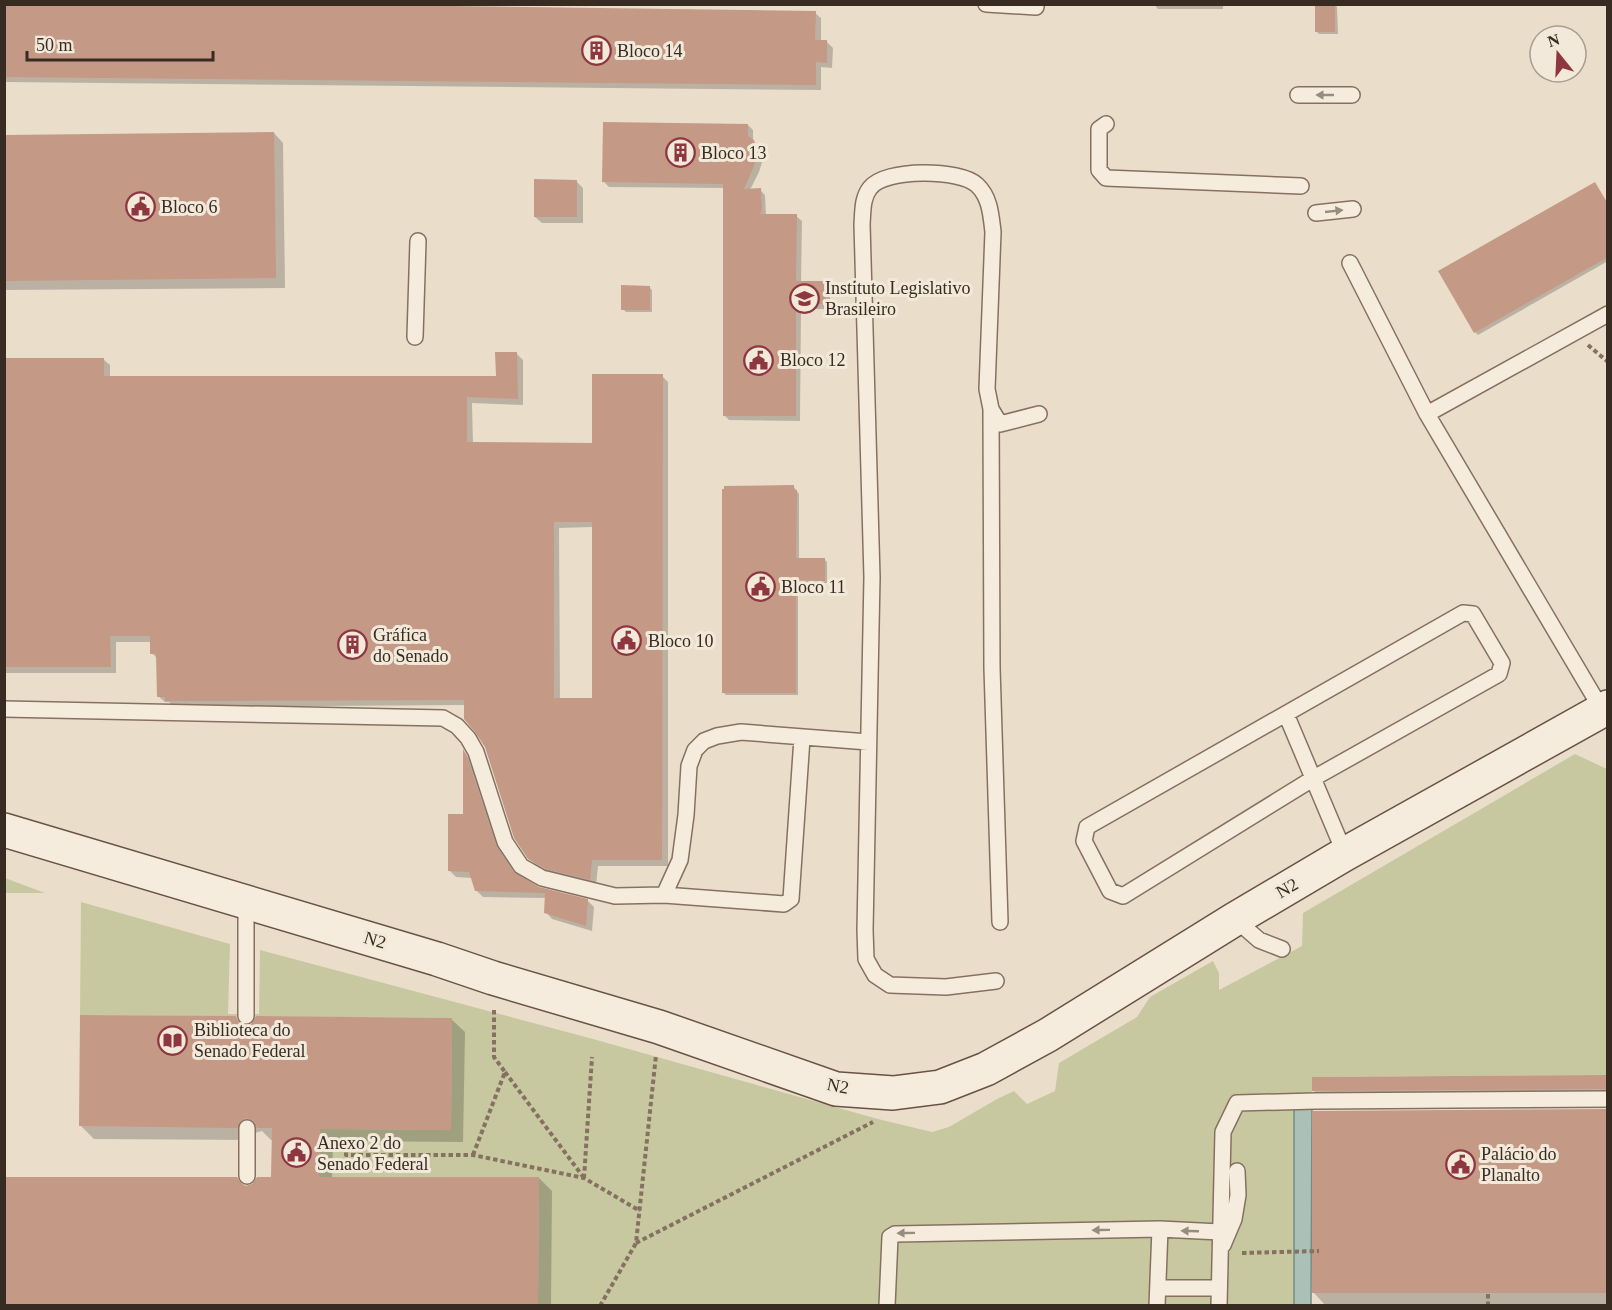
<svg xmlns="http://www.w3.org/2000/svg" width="1612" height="1310" viewBox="0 0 1612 1310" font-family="'Times New Roman',serif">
<rect width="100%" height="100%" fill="#eadecb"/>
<path fill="#c7c8a0" d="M 1575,754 L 1607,769 L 1607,1075 L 1312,1077 L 1312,1105 L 1294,1105 L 1294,1305 L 538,1305 L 539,1177 L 319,1177 L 320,1129 L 451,1130 L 452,1018 L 80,1015 L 81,902 L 230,944 L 228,1014 L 259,1014 L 260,950 L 593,1039 L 878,1119 L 932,1132 L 949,1127 L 997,1099 L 1014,1091 L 1027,1104 L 1055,1091 L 1059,1063 L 1137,1017 L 1150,997 L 1213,961 L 1219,973 L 1219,990 L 1302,946 L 1303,913 Z
M 5,878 L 45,893 L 5,893 Z"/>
<path fill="#abc0b7" stroke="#728e84" stroke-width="1.5" d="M 1294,1104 L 1312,1105 L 1311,1305 L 1294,1306 Z"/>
<path fill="#0003" fill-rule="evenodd" d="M 4,4 L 372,7 L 372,4 L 412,4 L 412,8 L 815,13 L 821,18 L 821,41 L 827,42 L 833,48 L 832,68 L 821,67 L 821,90 L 4,82 Z
M 1154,4 L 1223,4 L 1223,9 L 1158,9 Z
M 1335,5 L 1337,7 L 1338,34 L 1319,34 L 1316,31 Z
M 748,125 L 753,130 L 753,141 L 759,147 L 763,159 L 759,172 L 750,190 L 760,190 L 765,195 L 766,216 L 796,216 L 802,221 L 801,283 L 824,283 L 830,288 L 830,309 L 801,309 L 800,421 L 729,420 L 724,415 L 724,188 L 609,187 L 604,182 Z
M 274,133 L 283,143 L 285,288 L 4,290 L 4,136 Z
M 577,182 L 583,188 L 583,223 L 542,223 L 535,217 Z
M 1608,204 L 1608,261 L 1478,335 L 1475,332 L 1440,271 Z
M 649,287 L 652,290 L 652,312 L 626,312 L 623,309 Z
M 517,354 L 523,360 L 523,405 L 472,403 L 473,444 L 594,444 L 662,376 L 668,382 L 668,866 L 598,866 L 596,885 L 553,875 L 536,865 L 529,858 L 486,747 L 465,705 L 173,707 L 169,702 L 165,702 L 158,696 L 158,659 L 152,653 L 152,642 L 116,642 L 116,673 L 4,673 L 4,359 L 103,359 L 110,365 L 110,377 L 497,378 ZM 593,527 L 593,700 L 560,700 L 559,528 Z
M 794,487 L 799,494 L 799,559 L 824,559 L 827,562 L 827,583 L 798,582 L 798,695 L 726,695 L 723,692 Z
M 465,753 L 473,764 L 502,853 L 516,875 L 539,889 L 588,901 L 594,907 L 592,931 L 552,919 L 546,912 L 546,898 L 483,897 L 476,890 L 472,878 L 456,877 L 450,871 L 464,816 Z
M 236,1018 L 245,1027 L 451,1019 L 465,1032 L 463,1142 L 333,1141 L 332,1179 L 539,1178 L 552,1191 L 551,1306 L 4,1306 L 4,1178 L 237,1179 L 245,1186 L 273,1179 L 274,1140 L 271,1140 L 262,1131 L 255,1133 L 250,1140 L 94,1139 L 81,1126 Z
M 1608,1077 L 1608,1102 L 1327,1104 L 1314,1091 Z
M 1608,1110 L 1608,1306 L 1326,1306 L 1314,1293 Z"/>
<path fill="#c49985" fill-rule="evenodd" d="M 4,4 L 305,4 L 816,11 L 815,40 L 827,40 L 827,63 L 816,62 L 816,85 L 4,77 Z
M 1315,4 L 1335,4 L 1335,32 L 1315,32 Z
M 603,122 L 748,124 L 748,136 L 754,140 L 758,153 L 754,166 L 744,189 L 761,188 L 762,211 L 760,214 L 797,214 L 796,281 L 825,281 L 825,304 L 796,304 L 796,416 L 723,416 L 723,184 L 602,182 Z
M 274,132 L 276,278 L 4,281 L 4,135 Z
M 534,179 L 577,180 L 577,217 L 534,217 Z
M 1595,182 L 1608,204 L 1608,257 L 1474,333 L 1438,271 Z
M 621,285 L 650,286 L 650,310 L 621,310 Z
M 495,352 L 517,352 L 518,399 L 467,397 L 467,442 L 592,443 L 592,374 L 663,374 L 662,860 L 592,860 L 590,880 L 546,869 L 528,859 L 514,838 L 485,747 L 475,732 L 464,719 L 464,700 L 165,701 L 165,697 L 157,697 L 156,654 L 150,654 L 150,636 L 110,636 L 111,667 L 4,667 L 4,358 L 104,358 L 104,376 L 496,376 ZM 554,522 L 592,522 L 592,698 L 554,698 Z
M 794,485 L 794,490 L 797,490 L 796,558 L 825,558 L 825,581 L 796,580 L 796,693 L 722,693 L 722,489 L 724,489 L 724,486 Z
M 463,749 L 467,756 L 496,845 L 513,871 L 539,887 L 588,899 L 586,926 L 544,913 L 545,893 L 475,891 L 469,872 L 448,871 L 448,814 L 463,814 Z
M 80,1015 L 236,1016 L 238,1021 L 245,1026 L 251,1024 L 256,1016 L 452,1018 L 451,1130 L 320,1129 L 319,1177 L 539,1177 L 538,1305 L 4,1305 L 4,1177 L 237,1177 L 242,1184 L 246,1186 L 252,1184 L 257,1177 L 271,1177 L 272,1128 L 257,1128 L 255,1123 L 248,1118 L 242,1120 L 237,1128 L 79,1126 Z
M 1608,1075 L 1608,1089 L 1312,1091 L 1312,1077 Z
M 1608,1109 L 1608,1293 L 1312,1293 L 1312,1111 Z"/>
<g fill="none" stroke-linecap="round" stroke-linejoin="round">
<defs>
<path id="lane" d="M 986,4 L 1036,7
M 1298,95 L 1352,95
M 1106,124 L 1099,129 L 1099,170 L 1106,178 L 1301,186
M 1316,213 L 1353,209
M 1350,263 L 1427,414 L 1602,710
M 415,337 L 418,241
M 991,409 L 992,668 L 1000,922
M 1427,414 L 1608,314
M 1463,613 L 1473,614 L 1502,663 L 1499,674 L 1314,778 L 1123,896 L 1110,891 L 1084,841 L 1087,827 Z
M 4,709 L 443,718 L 457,726 L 468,738 L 476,752 L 505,842 L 521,866 L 542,878 L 615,896 L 664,895 L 680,860 L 686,815 L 689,766 L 695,750 L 704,741 L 717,736 L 741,732 L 868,742
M 1286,714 L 1345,854
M 664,895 L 784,904 L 791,899 L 802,738
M 246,901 L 246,1016
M 1235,919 L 1259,940 L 1282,949
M 996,981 L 946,987 L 890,985 L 875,975 L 866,959 L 865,930 L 872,577 L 862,224 C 863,212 862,198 870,188 C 885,168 960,169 977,185 C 990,197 991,215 993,232 L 987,389 L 991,409 L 1000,424 L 1039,414
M 247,1128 L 247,1176
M 1223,1245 L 1234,1219 L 1238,1195 L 1237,1171
M 1158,1288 L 1219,1288
M 887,1306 L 890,1237 L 895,1234 L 1160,1229 L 1220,1232
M 1157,1306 L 1160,1229
M 1219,1306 L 1223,1132 L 1237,1103 L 1315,1101 L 1608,1099"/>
<path id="secondary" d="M 4,830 L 437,959 L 493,978 L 659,1027 L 836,1089 L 893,1093 L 940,1087 L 986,1069 L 1048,1035 L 1235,919 L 1345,854 L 1608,707"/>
</defs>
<use href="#lane" stroke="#867161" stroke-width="18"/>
<use href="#secondary" stroke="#685244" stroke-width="36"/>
<path stroke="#867161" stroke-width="4" stroke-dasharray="4.5 3" stroke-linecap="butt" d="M 1588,345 L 1608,362
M 505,1072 L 584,1178
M 346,1145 L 346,1155 L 473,1155 L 584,1178 L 640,1211
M 473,1155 L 505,1072 L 494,1057 L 494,1009
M 584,1178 L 592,1057
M 636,1243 L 873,1122
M 1242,1253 L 1319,1251
M 600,1306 L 636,1243 L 656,1055
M 1488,1306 L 1488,1292"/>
<use href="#lane" stroke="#f6ecde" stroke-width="15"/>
<use href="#secondary" stroke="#f6ecde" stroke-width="33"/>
</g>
<defs><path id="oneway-solid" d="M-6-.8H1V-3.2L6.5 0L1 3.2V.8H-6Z" transform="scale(1.5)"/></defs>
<g fill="#978c80">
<use href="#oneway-solid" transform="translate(1325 95) rotate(180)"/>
<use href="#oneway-solid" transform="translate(1334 211) rotate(-6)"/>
<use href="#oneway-solid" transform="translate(1101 1230) rotate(179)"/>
<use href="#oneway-solid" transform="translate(1190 1231) rotate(-178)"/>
<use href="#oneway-solid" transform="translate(906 1233) rotate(179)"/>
</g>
<defs>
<symbol id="building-ring" viewBox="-11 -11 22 22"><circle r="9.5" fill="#f3e9da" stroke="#8e3741" stroke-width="1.5"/><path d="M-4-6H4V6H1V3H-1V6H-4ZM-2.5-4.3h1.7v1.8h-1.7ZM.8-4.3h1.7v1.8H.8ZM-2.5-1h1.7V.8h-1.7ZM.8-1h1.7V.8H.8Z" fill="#8e3741"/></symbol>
<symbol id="civic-ring" viewBox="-11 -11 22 22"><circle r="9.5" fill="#f3e9da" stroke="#8e3741" stroke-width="1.5"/><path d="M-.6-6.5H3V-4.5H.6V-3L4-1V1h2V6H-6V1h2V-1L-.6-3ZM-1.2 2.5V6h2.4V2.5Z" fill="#8e3741"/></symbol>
<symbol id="university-ring" viewBox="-11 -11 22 22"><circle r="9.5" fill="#f3e9da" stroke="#8e3741" stroke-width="1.5"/><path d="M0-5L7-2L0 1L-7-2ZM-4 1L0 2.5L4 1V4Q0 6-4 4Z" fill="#8e3741"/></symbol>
<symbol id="library-ring" viewBox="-11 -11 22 22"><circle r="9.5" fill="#f3e9da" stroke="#8e3741" stroke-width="1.5"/><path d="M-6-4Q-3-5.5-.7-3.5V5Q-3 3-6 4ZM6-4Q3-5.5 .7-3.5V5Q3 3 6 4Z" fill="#8e3741"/></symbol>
</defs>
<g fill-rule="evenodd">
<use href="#building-ring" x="580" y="34" width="33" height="33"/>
<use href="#building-ring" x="664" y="136" width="33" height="33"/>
<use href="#civic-ring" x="124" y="190" width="33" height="33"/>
<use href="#university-ring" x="788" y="282" width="33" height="33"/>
<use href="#civic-ring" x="742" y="344" width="33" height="33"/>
<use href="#civic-ring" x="744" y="570" width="33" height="33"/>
<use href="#civic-ring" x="610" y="624" width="33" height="33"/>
<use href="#building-ring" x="336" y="628" width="33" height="33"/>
<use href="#library-ring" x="156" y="1024" width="33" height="33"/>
<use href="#civic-ring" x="280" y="1136" width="33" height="33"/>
<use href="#civic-ring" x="1444" y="1148" width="33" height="33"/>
</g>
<g text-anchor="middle" stroke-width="6" stroke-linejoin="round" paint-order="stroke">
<g font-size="18" fill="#382b22" stroke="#f3e9da" text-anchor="start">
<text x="617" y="57">Bloco 14</text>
<text x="701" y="159">Bloco 13</text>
<text x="161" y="213">Bloco 6</text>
<text x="825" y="294">Instituto Legislativo<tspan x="825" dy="21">Brasileiro</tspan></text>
<text x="780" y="366">Bloco 12</text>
<text x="781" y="593">Bloco 11</text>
<text x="373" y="641">Gráfica<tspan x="373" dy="21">do Senado</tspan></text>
<text x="648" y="647">Bloco 10</text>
<text x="194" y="1036">Biblioteca do<tspan x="194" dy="21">Senado Federal</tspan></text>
<text x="317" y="1149">Anexo 2 do<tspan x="317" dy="21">Senado Federal</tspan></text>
<text x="1481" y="1160">Palácio do<tspan x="1481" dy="21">Planalto</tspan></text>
</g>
<g font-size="18" fill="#382b22" stroke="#f3e9da">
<text transform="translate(1287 888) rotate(-30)" y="6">N2</text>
<text transform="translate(375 940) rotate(17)" y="6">N2</text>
<text transform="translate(838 1086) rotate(11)" y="6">N2</text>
</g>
</g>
<rect width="1612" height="1310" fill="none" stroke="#382b22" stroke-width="12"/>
<g transform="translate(1558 54) rotate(342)"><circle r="28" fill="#f3e9da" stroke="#a89d90" stroke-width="1.5"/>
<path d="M0-4.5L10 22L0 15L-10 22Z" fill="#8e3741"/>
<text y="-9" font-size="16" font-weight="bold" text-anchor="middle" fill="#382b22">N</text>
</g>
<path d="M27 51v9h186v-9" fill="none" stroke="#382b22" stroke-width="3"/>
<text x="36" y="51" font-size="18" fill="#382b22" stroke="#f3e9da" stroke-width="4.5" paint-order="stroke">50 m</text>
</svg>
